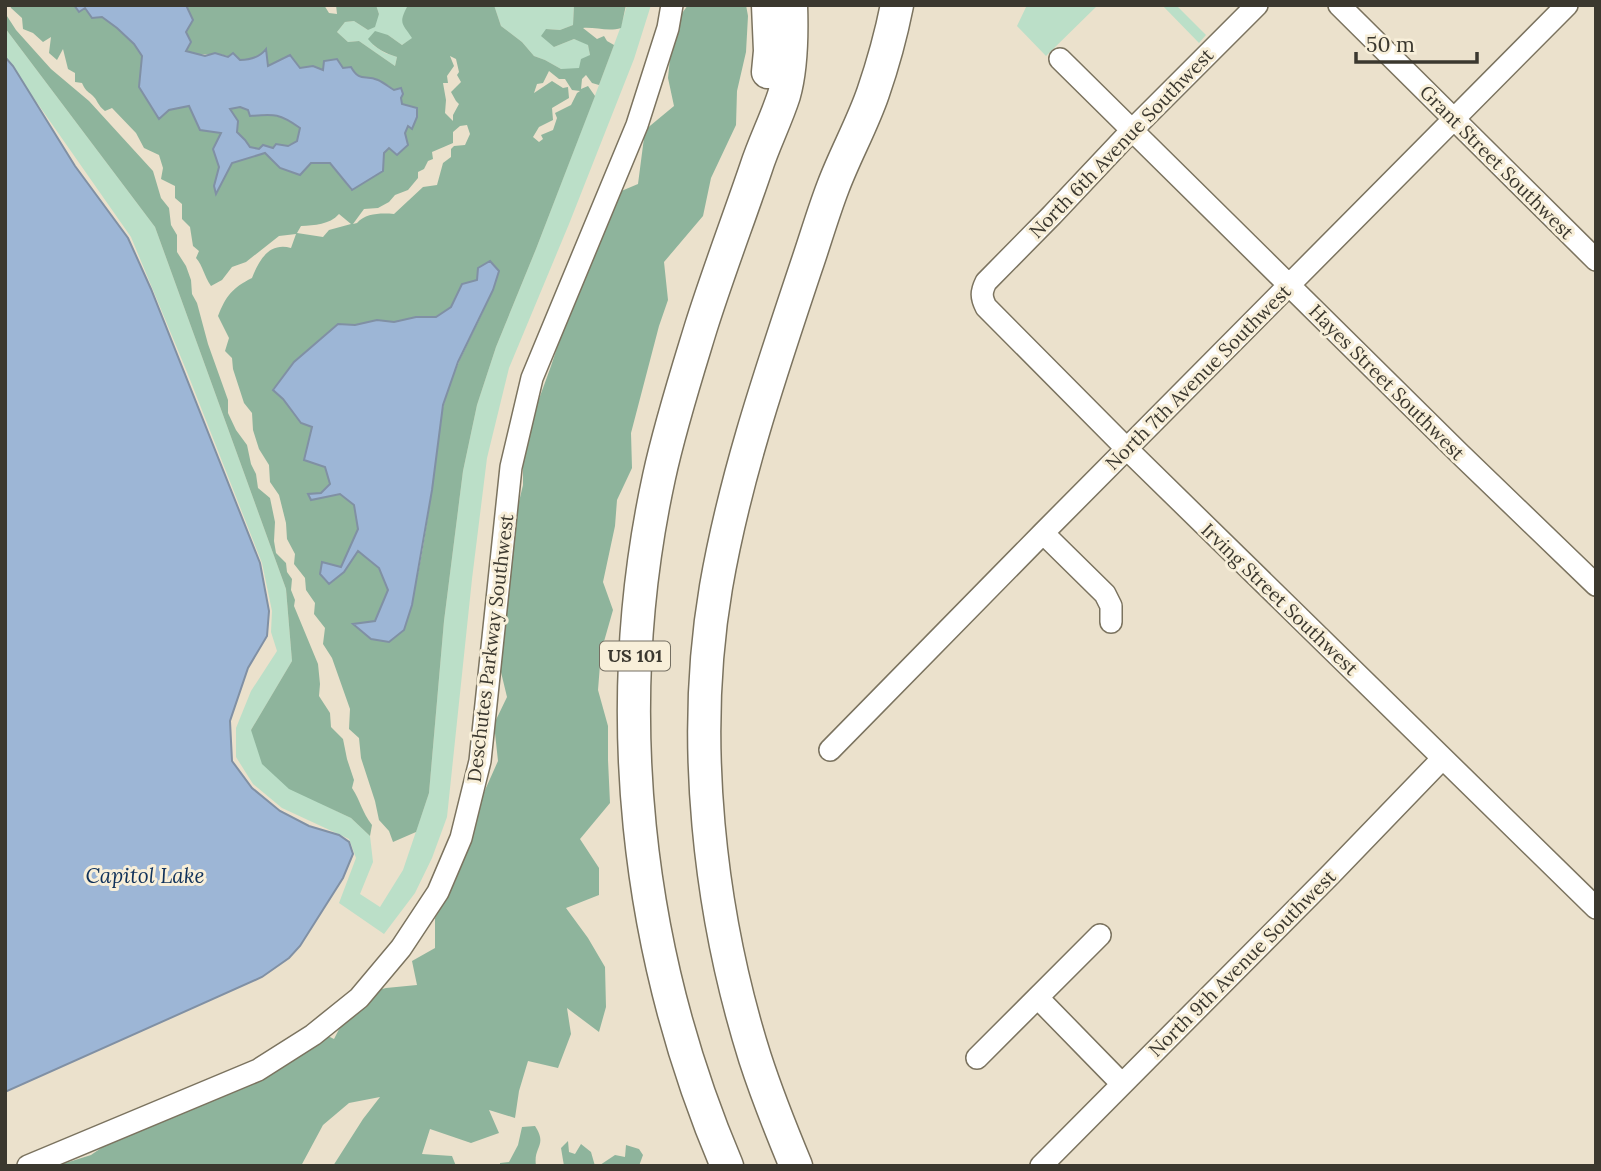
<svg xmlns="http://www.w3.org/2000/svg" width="1601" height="1171" viewBox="0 0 1601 1171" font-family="Lora,serif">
<rect width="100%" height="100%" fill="#ebe1cc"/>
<path fill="#bbdfc8" d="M 376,5 L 407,7 L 413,38 L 402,45 L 388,35 L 373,45 L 385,53 L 397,57 L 395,66 L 359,41 L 348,42 L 337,32 L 345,22 L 354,21 L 368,30 L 379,14 Z
M 494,5 L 574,5 L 573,25 L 560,30 L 546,29 L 554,47 L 574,39 L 588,44 L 590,55 L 579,69 L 561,69 L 545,60 L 534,56 L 522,42 L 501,26 Z
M 627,5 L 651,5 L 634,59 L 569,224 L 509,368 L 487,458 L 472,579 L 447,817 L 432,858 L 415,893 L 384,934 L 339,903 L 356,858 L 349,839 L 282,808 L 253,784 L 236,757 L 236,728 L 251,691 L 277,651 L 271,632 L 272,611 L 262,563 L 187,372 L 131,237 L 5,57 L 5,28 L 155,227 L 286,589 L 292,661 L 251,730 L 324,805 L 351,818 L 370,836 L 373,862 L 360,894 L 380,907 L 403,870 L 429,793 L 444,621 L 463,471 L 477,405 L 496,347 L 536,249 L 599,85 L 621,26 Z
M 1027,5 L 1098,5 L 1046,56 L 1017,26 Z
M 1162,5 L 1176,5 L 1206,35 L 1199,43 Z"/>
<path fill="#8eb49c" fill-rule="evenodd" d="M 10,5 L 74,5 L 84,7 L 102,17 L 117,28 L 134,44 L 142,56 L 139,87 L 159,119 L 169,110 L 189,106 L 222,133 L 213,149 L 219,167 L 214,186 L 217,193 L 231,163 L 266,153 L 280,168 L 311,163 L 331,163 L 351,190 L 384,153 L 405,133 L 408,126 L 411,128 C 404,107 401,90 378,80 C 366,75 366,83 353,71 L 324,71 L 313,66 L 300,69 L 268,66 L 266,50 C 248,72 232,53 214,54 C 202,55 198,55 186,51 L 186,32 L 193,20 L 186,5 L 324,5 L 329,13 L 337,14 L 336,5 L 376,5 L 379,14 L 375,27 L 368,30 L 354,21 L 345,22 L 337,32 L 348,42 L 359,41 L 395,66 L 397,57 C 385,53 376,49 368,39 L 375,31 L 388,35 L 402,45 L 412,38 C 403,24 398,24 407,7 L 404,5 L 494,5 L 501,26 L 522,42 L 534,56 L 545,60 L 561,69 L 579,68 L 581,59 L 590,55 L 588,45 L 574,39 L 554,47 L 541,36 L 546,29 L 560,30 L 573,25 L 574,5 L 626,5 L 621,28 C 609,32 595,27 583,28 L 597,39 L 604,36 L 607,41 L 614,45 L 599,85 L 592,83 L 586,75 L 582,79 L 581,89 L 588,86 L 595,96 L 536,249 L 496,347 L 477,405 L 463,471 L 444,621 L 429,793 L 416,832 L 393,842 L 389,831 L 379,820 L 375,801 L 361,758 L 359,738 L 349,729 L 350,709 L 332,658 L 323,644 L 325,628 L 314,614 L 315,603 L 306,590 L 305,578 L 294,564 L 295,554 L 287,539 L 286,523 L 279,495 L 270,482 L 269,465 L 259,449 L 253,430 L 252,413 L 244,403 L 233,369 L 232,358 L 225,351 L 229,338 L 218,316 C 226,296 232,288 252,278 C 259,260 269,242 291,248 L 296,234 L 279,236 L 246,262 L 232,267 L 222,280 L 211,286 C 204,276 203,266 196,258 L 199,251 L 193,246 L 190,227 L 182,219 L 182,204 L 175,198 L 175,186 L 161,179 L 163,168 L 159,155 L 144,148 L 136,133 L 112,108 L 105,111 C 97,105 98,100 92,95 C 87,91 85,90 82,83 L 75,82 L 75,73 L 68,69 L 63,49 L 57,60 L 49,53 L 51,37 L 43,42 L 33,33 L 23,29 L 22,18 L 11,8 ZM 450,56 L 456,59 L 459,72 L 457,75 L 461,82 L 451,92 L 456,101 L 459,104 L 453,115 L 453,121 L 445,113 L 446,100 L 443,83 L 448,83 L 447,76 L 454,66 ZM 549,71 L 559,79 L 565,79 L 572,90 L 580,91 L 577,93 L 571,105 L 555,113 L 557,118 L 553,130 L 541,135 L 543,139 L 539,142 L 533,137 L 539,127 L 553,120 L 552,108 L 569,98 L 568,87 L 563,88 L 552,81 L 534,93 L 537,84 L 543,83 ZM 467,125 L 470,134 L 465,145 L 454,146 L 451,149 L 451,157 L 443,163 L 437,185 L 423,187 L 394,214 C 381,213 366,213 357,223 L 353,224 L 364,209 L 378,208 L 389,202 L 395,195 L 408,190 L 418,178 L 418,172 L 424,169 L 428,161 L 433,159 L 432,152 L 453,143 L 453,132 L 460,126 ZM 339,214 L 351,224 L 329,230 L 323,237 L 297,233 L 301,226 C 315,225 329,225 339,214 ZM 490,261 L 499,271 C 485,317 456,357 444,404 C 438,426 437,450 434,473 C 427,524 419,581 404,630 L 354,624 L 375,621 L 388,590 L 379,568 L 358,551 L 344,572 L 329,584 L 320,574 L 341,567 L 358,529 L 354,505 L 340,494 L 311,500 L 309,494 L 321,493 L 330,484 L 325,467 L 304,460 L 312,427 L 301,423 L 283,399 L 273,389 L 283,378 L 355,325 L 377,320 L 394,322 L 416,317 L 436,317 L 451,307 L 462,284 L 477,280 Z
M 688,5 L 746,5 L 748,16 L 746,52 L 737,91 L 736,125 L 711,178 L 703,216 L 664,262 L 668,300 L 659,326 L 631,433 L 632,468 L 617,500 L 615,526 L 603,582 L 613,610 L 601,652 L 598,690 L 608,726 L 608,760 L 610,803 L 580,839 L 599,868 L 599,895 L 566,908 L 588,938 L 605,967 L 606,1007 L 599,1032 L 567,1008 L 571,1034 L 558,1068 L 528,1061 L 519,1091 L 515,1118 L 489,1110 L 499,1133 L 471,1143 L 430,1129 L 422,1154 L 452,1156 L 456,1166 L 333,1166 L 363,1119 L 380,1097 L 349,1103 L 323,1125 L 301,1166 L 56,1166 L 91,1155 L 117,1137 L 191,1110 L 220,1096 L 310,1027 L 334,1039 L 356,996 L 386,988 L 417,985 L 412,961 L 435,948 L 435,918 L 455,882 L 481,799 L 498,761 L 494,724 L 507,697 L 500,668 L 502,631 L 510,587 L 507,552 L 523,485 L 523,443 L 551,366 L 607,197 L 638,184 L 645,130 L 674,106 L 668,78 L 671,48 L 677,20 Z
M 5,13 L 16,30 L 51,69 L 89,101 L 153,171 L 161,198 L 169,208 L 171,225 L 177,235 L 177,252 L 186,266 L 191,280 L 192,294 L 197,303 L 208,344 L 228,400 L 228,413 L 236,430 L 247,445 L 251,464 L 256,474 L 258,488 L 270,498 L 275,522 L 274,541 L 276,553 L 286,563 L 287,572 L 292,579 L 291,590 L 295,600 L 294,606 L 318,664 L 320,684 L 319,696 L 330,713 L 331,727 L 343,739 L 347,759 L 354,780 L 352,788 C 361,802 362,812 372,825 L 370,836 L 351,818 L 289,789 L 262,764 L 251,730 L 292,661 L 286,589 L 155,227 L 5,28 Z
M 240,107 L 248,110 L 250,116 C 274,114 279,114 300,128 L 297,141 C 285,148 276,149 263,145 L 259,149 L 250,147 L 245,140 L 237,132 L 229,108 Z
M 535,1126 C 548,1146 533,1146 536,1166 L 500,1166 L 500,1163 L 509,1162 L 518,1145 L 522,1127 Z
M 568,1141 L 569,1152 L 575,1154 L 581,1144 L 591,1152 L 595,1166 L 564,1166 L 561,1148 Z
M 626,1145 L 639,1149 L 643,1155 L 639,1166 L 600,1165 L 615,1155 L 625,1157 Z"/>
<path fill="#9db6d6" stroke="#8090a4" stroke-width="2" fill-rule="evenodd" d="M 74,5 L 186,5 L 193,20 L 186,32 L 191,42 L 186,51 L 205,56 L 215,53 L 228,57 L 233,53 L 240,60 C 250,60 260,57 266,49 L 268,66 L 290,55 L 300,68 L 313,66 L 323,70 L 324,61 L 337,59 L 343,68 L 351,67 C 360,83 365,74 378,80 C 383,82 389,87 394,90 L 401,88 L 403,94 L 401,98 L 402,104 L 417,108 L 417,117 L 412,129 L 408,126 L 405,133 L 408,145 L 397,155 L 389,148 L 384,153 L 383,171 L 352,190 L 330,163 L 311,163 L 300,175 L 280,168 L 265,153 L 232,163 L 216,194 L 214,186 L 219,167 L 213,149 L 221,133 L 200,130 L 189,106 L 169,110 L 159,119 L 139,87 L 142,56 L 134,44 L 117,28 L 102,17 L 92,18 L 85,8 L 79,12 ZM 240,107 L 248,110 L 250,116 C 274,114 279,113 300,128 L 297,141 L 288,146 L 276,144 L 273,148 L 263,145 L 259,149 L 250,147 L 245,140 L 237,132 L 238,121 L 230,109 Z
M 5,57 L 13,66 L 75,166 L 128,238 L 151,289 L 260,563 L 269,611 L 267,636 L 248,668 L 230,721 L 232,761 L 252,788 L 280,811 L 309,826 L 339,835 L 349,842 L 353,854 L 343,878 L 300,946 L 289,958 L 262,977 L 5,1092 Z
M 490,261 L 499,271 L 493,290 L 458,362 L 443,405 L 432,490 L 412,605 L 404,630 L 389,642 L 371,639 L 353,624 L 375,621 L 388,590 L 379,568 L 358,551 L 344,572 L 329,584 L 320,574 L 322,562 L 341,567 L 358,529 L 354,505 L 340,494 L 311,500 L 308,494 L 321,493 L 330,484 L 325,467 L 304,460 L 312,427 L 301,423 L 283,399 L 273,390 L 294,362 L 338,324 L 355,325 L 377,320 L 394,322 L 416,317 L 436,317 L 451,307 L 462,284 L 477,280 L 478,268 Z"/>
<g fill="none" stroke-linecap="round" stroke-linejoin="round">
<defs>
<path id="minor" d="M 1257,5 L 1133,129 L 1052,215 L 986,282 C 981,292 981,297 986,307 L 1127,449 L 1596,908
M 1339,5 L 1596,260
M 1060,59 L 1459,453 L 1596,585
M 1043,533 L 1105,594 L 1111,606 L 1111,622
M 830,750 L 1043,533 L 1567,5
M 1038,998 L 1122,1084
M 977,1058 L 1100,935
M 28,1166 L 258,1070 L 313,1035 L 359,998 L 401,948 L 438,892 L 461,838 L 480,761 L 511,467 L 532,378 L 637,125 L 668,28 L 672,5
M 1041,1166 L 1331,874 L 1442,759"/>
<path id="highway" d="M 768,5 L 770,51 L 768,72
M 727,1166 C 635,950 609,707 659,477 C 670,426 686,376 701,327 C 718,273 738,221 756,168 C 764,143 776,120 784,95 C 792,67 792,34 791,5
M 796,1166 C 781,1130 767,1095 755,1058 C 709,912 690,739 716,587 C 735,477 771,372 806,267 C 815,241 823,213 833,187 C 845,155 862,125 873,93 C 883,64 891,35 897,5"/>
</defs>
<use href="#minor" stroke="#7b735f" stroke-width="24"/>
<use href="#highway" stroke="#7b735f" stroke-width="35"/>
<use href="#minor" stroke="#fff" stroke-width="21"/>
<use href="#highway" stroke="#fff" stroke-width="32"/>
</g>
<g text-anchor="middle" stroke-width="6" stroke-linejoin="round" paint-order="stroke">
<rect fill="#f8efd9" stroke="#746f62" stroke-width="2" x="600" y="641.5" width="70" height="29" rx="5"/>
<g font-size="18" font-weight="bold" fill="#3b382f">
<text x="635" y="662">US 101</text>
</g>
<g font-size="19" fill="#3b382f" stroke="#f8efd9">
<text transform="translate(1121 143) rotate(-46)" y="7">North 6th Avenue Southwest</text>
<text transform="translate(1497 162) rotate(45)" y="7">Grant Street Southwest</text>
<text transform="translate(1198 377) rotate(-45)" y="7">North 7th Avenue Southwest</text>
<text transform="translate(1387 382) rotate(45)" y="7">Hayes Street Southwest</text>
<text transform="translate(1280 599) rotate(44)" y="7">Irving Street Southwest</text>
<text transform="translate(490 648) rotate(-83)" y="7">Deschutes Parkway Southwest</text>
<text transform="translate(1242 963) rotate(-45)" y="7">North 9th Avenue Southwest</text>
</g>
<g font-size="21" font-style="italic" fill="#0f315a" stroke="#f8efd9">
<text x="145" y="883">Capitol Lake</text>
</g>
</g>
<rect width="1601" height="1171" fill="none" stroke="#3b382f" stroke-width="14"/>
<path d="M1356 52v10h121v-10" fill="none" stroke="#3b382f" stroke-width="3.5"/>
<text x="1366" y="52" font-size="21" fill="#3b382f" stroke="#f8efd9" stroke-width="5" paint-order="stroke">50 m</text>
</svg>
